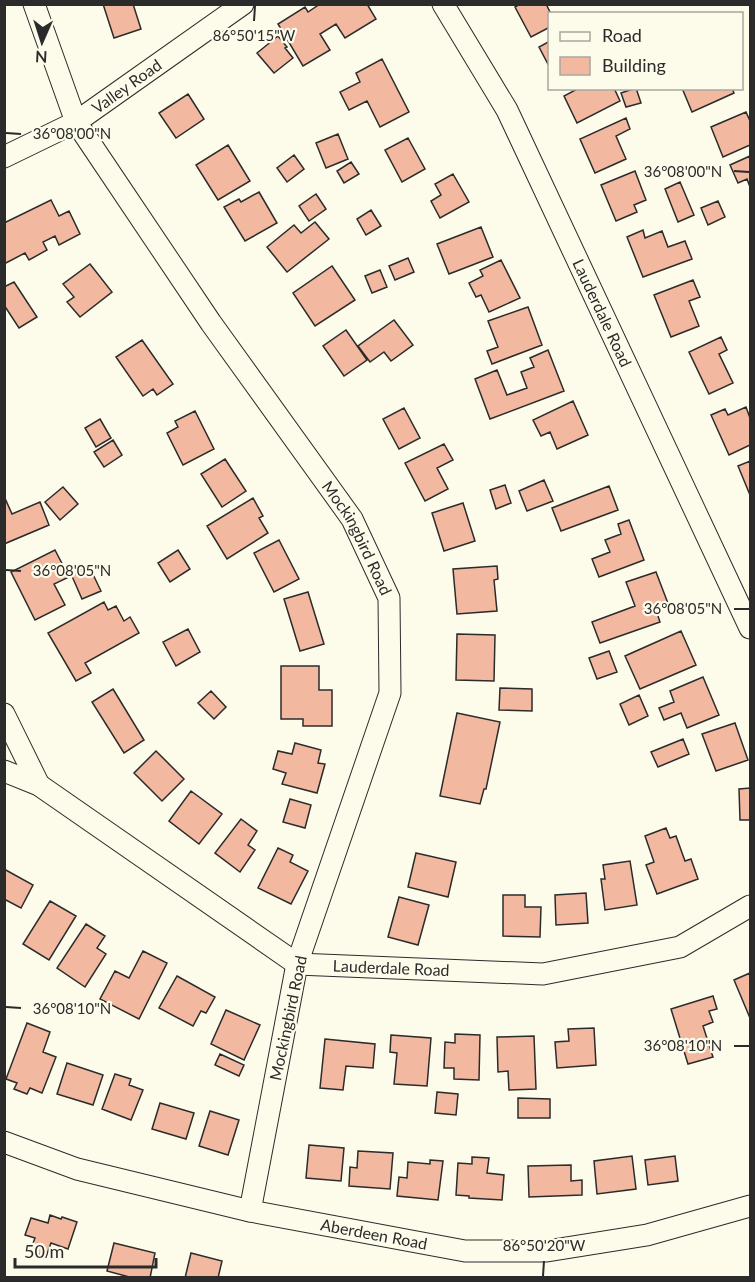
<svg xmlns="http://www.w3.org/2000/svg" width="755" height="1282" viewBox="0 0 755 1282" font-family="Lato,sans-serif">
<rect width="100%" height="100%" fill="#fdfbea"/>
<path fill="#f2b8a0" stroke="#2b2b2b" stroke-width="1.5" d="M 103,4 L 133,4 L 141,29 L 114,38 Z
M 320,4 L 367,4 L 376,19 L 345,38 L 336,24 L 320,34 L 330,50 L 303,66 L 278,24 L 305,7 L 308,12 Z
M 520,4 L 546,4 L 551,14 L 550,14 L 550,27 L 531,37 L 515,7 Z
M 278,36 L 287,47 L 285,48 L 293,58 L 274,73 L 257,53 Z
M 550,41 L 550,68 L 539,47 Z
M 382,59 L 409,112 L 380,127 L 367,101 L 349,110 L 340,92 L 360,82 L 356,73 Z
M 579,88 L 614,88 L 620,101 L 577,123 L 564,96 Z
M 636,88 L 641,103 L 626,107 L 621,93 Z
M 682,88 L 732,88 L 734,93 L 692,112 Z
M 188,94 L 204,119 L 176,138 L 159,113 Z
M 746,112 L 750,121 L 750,145 L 723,157 L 711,127 Z
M 626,118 L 630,129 L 616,136 L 626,159 L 595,173 L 580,139 Z
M 338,134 L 348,159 L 326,168 L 316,143 Z
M 408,138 L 425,169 L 402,182 L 385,150 Z
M 228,145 L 250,181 L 218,200 L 196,165 Z
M 294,155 L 304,169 L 287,182 L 277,168 Z
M 750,156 L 750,187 L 747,179 L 738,183 L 730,165 Z
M 351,162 L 359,174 L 344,183 L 337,171 Z
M 635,171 L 646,200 L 634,205 L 637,212 L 616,221 L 601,185 Z
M 453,174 L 469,202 L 440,218 L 431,201 L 441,195 L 435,184 Z
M 680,182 L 694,215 L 678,222 L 665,189 Z
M 259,192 L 277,223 L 245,241 L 224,207 L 239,199 L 241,202 Z
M 316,194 L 326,209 L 309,221 L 299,206 Z
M 51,200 L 59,216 L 69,211 L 80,234 L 59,245 L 55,236 L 43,242 L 47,250 L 29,260 L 25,253 L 4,264 L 4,223 Z
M 718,201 L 725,217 L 708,225 L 701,208 Z
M 371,210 L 381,226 L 366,235 L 357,219 Z
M 315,222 L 329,239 L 287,272 L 267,247 L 294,225 L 301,233 Z
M 481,227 L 493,257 L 449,274 L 437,244 Z
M 643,230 L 645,238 L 662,231 L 668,247 L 685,241 L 692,259 L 643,277 L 627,237 Z
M 408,258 L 414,272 L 395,280 L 389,266 Z
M 501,260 L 520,298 L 489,312 L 481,295 L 476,297 L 469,283 L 483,276 L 480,270 Z
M 90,264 L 112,292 L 80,317 L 67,302 L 74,297 L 63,284 Z
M 332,266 L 355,300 L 315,326 L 293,293 Z
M 380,270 L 387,287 L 372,293 L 365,276 Z
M 693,280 L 700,297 L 689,301 L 699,326 L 671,337 L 654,295 Z
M 14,282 L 37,317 L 19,328 L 4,305 L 4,287 Z
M 528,307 L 542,345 L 492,364 L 487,351 L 498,347 L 488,321 Z
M 394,320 L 413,345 L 391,361 L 384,352 L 370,362 L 358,346 Z
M 346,330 L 367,360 L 344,376 L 323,346 Z
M 721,337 L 727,350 L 719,354 L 733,383 L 709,394 L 689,352 Z
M 142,340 L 173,384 L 157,395 L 153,389 L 143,396 L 116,357 Z
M 548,350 L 564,391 L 490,419 L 475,379 L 497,370 L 507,395 L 527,388 L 521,372 L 534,367 L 530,358 Z
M 573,401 L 588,435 L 557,449 L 550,432 L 541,436 L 533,420 Z
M 746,407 L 750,418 L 750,445 L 729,455 L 711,415 L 725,409 L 728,415 Z
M 404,408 L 420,438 L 399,449 L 383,419 Z
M 195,411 L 214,449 L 183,465 L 167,433 L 178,427 L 175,421 Z
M 100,419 L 111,438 L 96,447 L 85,428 Z
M 113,440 L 122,455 L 104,467 L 94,452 Z
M 444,444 L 453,460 L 437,468 L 448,489 L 425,501 L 405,463 Z
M 225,459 L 246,491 L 222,507 L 201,474 Z
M 750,461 L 750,495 L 738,466 Z
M 544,480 L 553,501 L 527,511 L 519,491 Z
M 505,485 L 511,503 L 496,509 L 490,490 Z
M 609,486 L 618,510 L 561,531 L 552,508 Z
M 63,487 L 78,504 L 60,520 L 45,502 Z
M 4,496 L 12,514 L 40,502 L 49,525 L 4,544 Z
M 253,498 L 263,516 L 259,518 L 268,533 L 227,559 L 207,526 Z
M 463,503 L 475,541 L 444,551 L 432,513 Z
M 629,520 L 644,560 L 599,577 L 592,559 L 610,552 L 605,540 L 621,534 L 618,524 Z
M 279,540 L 299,579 L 274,592 L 254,553 Z
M 55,550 L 69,577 L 54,584 L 65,605 L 35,620 L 11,572 Z
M 178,550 L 190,569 L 170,582 L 158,563 Z
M 89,566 L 101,591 L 82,599 L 71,574 Z
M 497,566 L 498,579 L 494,580 L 497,611 L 457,614 L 453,569 Z
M 656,572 L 669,606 L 656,610 L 660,622 L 600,643 L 592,622 L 635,606 L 626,582 Z
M 308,592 L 324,644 L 300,651 L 284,599 Z
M 104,602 L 108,610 L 116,606 L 124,621 L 130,617 L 139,633 L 85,663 L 91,673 L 76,681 L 48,633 Z
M 188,629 L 200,652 L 176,666 L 163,642 Z
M 681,631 L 696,665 L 640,689 L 625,656 Z
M 457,634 L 495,635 L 494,681 L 456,680 Z
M 609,651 L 617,672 L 597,679 L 589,658 Z
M 281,666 L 319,666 L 319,690 L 332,690 L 332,726 L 303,726 L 303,719 L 281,719 Z
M 703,677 L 719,715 L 687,728 L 681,713 L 664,720 L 659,708 L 674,702 L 670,691 Z
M 500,688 L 532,689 L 532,711 L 499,710 Z
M 113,689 L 144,740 L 124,753 L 92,702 Z
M 211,691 L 226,707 L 214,719 L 198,703 Z
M 639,695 L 648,716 L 629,725 L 620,704 Z
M 457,713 L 500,722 L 486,789 L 484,789 L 480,804 L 440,796 Z
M 735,723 L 748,760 L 716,771 L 702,734 Z
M 683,739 L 689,754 L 658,767 L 651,752 Z
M 295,743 L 321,750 L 318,763 L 325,764 L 317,793 L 282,784 L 286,773 L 273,769 L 278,751 L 292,754 Z
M 156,751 L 184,779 L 162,801 L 134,773 Z
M 750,788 L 750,820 L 740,820 L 739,789 Z
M 191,791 L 222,814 L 199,844 L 169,821 Z
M 290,799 L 311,805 L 305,828 L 283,822 Z
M 241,819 L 257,831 L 248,845 L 255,850 L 240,872 L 215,853 Z
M 666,828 L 670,838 L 676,836 L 685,861 L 691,859 L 698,879 L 657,894 L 646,865 L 654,862 L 645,836 Z
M 278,848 L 293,855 L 290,862 L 308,871 L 291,904 L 258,888 Z
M 416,853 L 456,862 L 448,897 L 408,887 Z
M 630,861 L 637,905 L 605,910 L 601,879 L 605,879 L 603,865 Z
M 4,869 L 33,885 L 21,908 L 4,899 Z
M 586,893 L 588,923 L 556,925 L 555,895 Z
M 503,895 L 525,895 L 525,907 L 541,907 L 540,937 L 503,936 Z
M 399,897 L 429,905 L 418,945 L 388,937 Z
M 50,901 L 76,916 L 49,960 L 23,944 Z
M 86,924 L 105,936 L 97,948 L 106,954 L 85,987 L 57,968 Z
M 143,951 L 167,963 L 139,1019 L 100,999 L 115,971 L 129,978 Z
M 750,973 L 750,1018 L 734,980 Z
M 177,976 L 215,997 L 206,1013 L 201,1011 L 193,1026 L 159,1008 Z
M 713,996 L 717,1009 L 709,1011 L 713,1022 L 703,1026 L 713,1057 L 688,1064 L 671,1009 Z
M 226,1010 L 260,1025 L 244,1060 L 211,1044 Z
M 27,1023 L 50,1032 L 43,1052 L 56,1057 L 42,1093 L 30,1088 L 27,1094 L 14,1089 L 17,1083 L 6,1079 Z
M 594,1028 L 596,1065 L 557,1068 L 555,1042 L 569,1041 L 568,1029 Z
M 455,1034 L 480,1035 L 479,1080 L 454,1079 L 454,1068 L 444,1068 L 445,1042 L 455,1043 Z
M 391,1035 L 431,1038 L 427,1086 L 394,1084 L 397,1053 L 390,1052 Z
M 534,1036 L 536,1089 L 509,1090 L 508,1071 L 498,1072 L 497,1037 Z
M 325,1039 L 375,1044 L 373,1068 L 346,1066 L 343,1090 L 320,1088 Z
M 220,1054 L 244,1065 L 239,1076 L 215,1065 Z
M 67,1063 L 103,1075 L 93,1105 L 57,1094 Z
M 115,1074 L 131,1079 L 129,1085 L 143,1090 L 131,1120 L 102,1109 Z
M 437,1092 L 458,1094 L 456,1115 L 435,1113 Z
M 518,1098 L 550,1099 L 550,1118 L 518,1118 Z
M 160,1103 L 194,1113 L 186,1139 L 152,1129 Z
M 210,1111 L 239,1120 L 228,1155 L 199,1146 Z
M 309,1145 L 344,1148 L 341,1181 L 306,1178 Z
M 358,1151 L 393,1153 L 390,1189 L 349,1186 L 350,1167 L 357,1168 Z
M 632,1156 L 636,1189 L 597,1194 L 594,1161 Z
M 675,1156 L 678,1181 L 648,1185 L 645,1160 Z
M 472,1157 L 489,1158 L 487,1173 L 504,1175 L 502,1200 L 469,1198 L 469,1196 L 456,1195 L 458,1163 L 472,1164 Z
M 430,1160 L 443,1161 L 438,1200 L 397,1196 L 399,1177 L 407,1178 L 408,1162 L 430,1164 Z
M 571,1165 L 571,1181 L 582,1180 L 582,1195 L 529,1197 L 528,1166 Z
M 50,1215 L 61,1219 L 62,1217 L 77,1222 L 68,1249 L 51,1243 L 46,1257 L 30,1251 L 35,1238 L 25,1235 L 31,1218 L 48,1223 Z
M 114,1243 L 155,1253 L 150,1278 L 133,1278 L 107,1271 Z
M 191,1253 L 222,1261 L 218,1278 L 185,1278 Z"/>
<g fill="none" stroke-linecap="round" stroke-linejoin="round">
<defs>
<g id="minor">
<path id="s1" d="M 34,4 L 76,122 L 211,323 L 352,519 L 389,598 L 390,693 L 297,964 L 250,1211"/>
<path id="s2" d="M 443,4 L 507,110 L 750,628"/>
<path id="s3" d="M 4,157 L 76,122 L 243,4"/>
<path d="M 4,714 L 39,785"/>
<path id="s4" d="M 4,771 L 39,785 L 297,964 L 543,974 L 680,947 L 750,906"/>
<path id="s5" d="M 4,1142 L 77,1169 L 250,1211 L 465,1251 L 547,1251 L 647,1235 L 750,1206"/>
</g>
</defs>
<use href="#minor" stroke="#2b2b2b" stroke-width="23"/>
<use href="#minor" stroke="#fdfbea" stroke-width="21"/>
</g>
<path fill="none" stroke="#2b2b2b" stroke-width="2" d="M 254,21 L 255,6M 6,133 L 21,134M 734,171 L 749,172M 6,570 L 21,571M 734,609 L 749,609M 6,1007 L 21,1008M 734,1046 L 749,1046M 543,1276 L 544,1261"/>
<g text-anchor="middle" stroke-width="4.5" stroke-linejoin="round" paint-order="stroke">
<g font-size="16" fill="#2b2b2b" stroke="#fdfbea">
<text dy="6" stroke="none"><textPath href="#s3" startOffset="142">Valley Road</textPath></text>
<text dy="6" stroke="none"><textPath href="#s2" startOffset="348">Lauderdale Road</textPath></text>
<text dy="6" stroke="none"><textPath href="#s1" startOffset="628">Mockingbird Road</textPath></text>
<text dy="6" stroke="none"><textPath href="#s4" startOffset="446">Lauderdale Road</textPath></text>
<text transform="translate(288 1018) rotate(-78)" y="6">Mockingbird Road</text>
<text dy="6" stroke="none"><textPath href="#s5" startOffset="382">Aberdeen Road</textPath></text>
</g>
</g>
<g font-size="15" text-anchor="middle" fill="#2b2b2b" stroke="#fdfbea" stroke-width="4.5" stroke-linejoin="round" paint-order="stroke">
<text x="254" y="41">86°50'15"W</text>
<text x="72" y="139">36°08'00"N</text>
<text x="683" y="177">36°08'00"N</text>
<text x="72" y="576">36°08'05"N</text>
<text x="683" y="614">36°08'05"N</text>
<text x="72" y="1014">36°08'10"N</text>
<text x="683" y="1051">36°08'10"N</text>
<text x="544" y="1251">86°50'20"W</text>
</g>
<rect width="755" height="1282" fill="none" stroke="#2b2b2b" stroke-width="12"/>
<rect x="548" y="12" width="195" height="78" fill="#fdfbea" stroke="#a9a89e" stroke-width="1.5"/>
<rect x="560" y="32" width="30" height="9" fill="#fdfbea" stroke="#a9a89e" stroke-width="1.5"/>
<text x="602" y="42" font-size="18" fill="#2b2b2b">Road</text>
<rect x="560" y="57" width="30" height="18" fill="#f2b8a0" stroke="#a9a89e" stroke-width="1.5"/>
<text x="602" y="72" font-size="18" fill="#2b2b2b">Building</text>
<g transform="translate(42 42) rotate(183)" stroke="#fdfbea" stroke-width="4.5" paint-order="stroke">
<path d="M0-4.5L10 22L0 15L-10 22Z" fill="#2b2b2b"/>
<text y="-9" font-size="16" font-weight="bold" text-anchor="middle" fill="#2b2b2b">N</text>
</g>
<path d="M15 1258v9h141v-9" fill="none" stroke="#2b2b2b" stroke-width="3"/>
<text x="24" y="1258" font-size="18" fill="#2b2b2b" stroke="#fdfbea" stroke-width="4.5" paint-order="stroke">50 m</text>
</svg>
